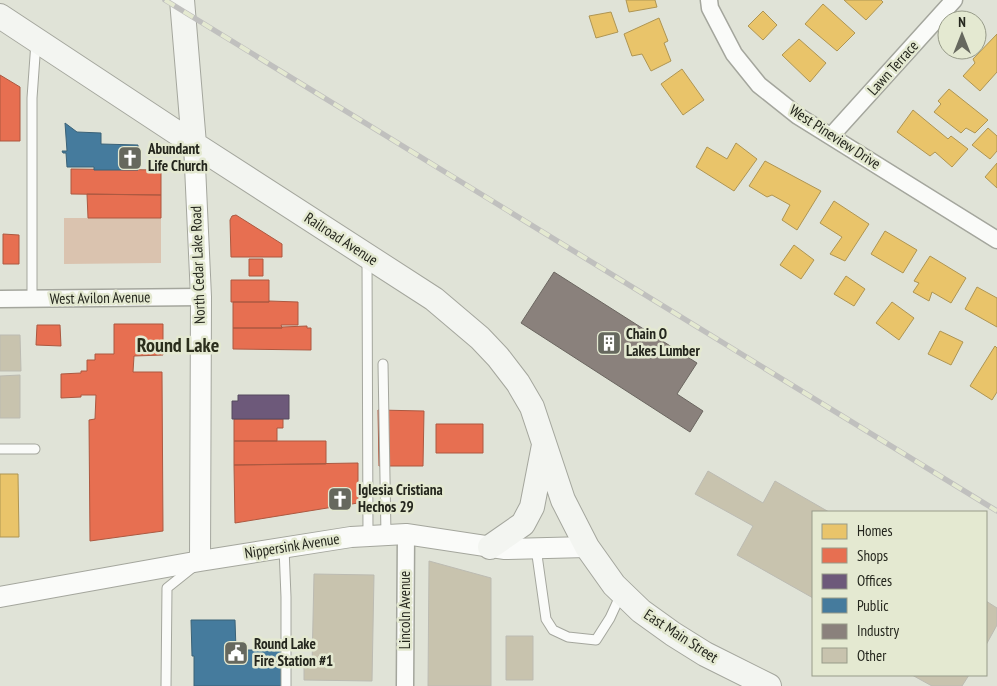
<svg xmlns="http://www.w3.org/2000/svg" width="997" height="686" viewBox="0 0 997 686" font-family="'PT Sans Narrow',sans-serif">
<rect width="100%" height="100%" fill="#e0e3d7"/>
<path fill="#dac3af" d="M 64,218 L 161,218 L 161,263 L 64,264 Z"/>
<path fill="#e9c46a" stroke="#ae9553" d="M 626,0 L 655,0 L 657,7 L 629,12 Z
M 844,0 L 881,0 L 883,2 L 866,20 Z
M 823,4 L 855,33 L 837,51 L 805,24 Z
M 763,11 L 777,25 L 763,40 L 748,26 Z
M 611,12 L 618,32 L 596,38 L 589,16 Z
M 659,18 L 668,41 L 664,43 L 671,61 L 651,71 L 642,54 L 632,56 L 624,34 Z
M 997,34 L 997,72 L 980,91 L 963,76 L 975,63 L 973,59 Z
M 799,39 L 826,63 L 810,82 L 782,55 Z
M 682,69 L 704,100 L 683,115 L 661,84 Z
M 949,89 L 988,120 L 975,133 L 966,128 L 961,133 L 934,112 L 941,104 L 938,101 Z
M 913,110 L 948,139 L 951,136 L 968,149 L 952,167 L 935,152 L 930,156 L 897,132 Z
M 988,128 L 997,136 L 997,151 L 990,159 L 972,145 Z
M 736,143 L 757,159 L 734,191 L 696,167 L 707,147 L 727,159 Z
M 765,161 L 821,191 L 797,230 L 782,220 L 790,205 L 772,195 L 767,197 L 749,186 Z
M 997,163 L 997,188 L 985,177 Z
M 834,201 L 869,224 L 845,261 L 830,254 L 842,237 L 820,223 Z
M 885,231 L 917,250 L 903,273 L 871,254 Z
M 794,245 L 814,260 L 801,279 L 780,265 Z
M 930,256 L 966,278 L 951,303 L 932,292 L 929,301 L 913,292 L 919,283 L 914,281 Z
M 846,276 L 865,289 L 854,306 L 834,294 Z
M 977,287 L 997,298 L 997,327 L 965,309 Z
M 892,302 L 914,318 L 899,340 L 876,323 Z
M 940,331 L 963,342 L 951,365 L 928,354 Z
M 995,346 L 997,348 L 997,392 L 992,400 L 970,386 Z
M 0,474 L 18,474 L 19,537 L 0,537 Z"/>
<path fill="#e76f51" stroke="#ac5941" d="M 0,75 L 20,87 L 20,141 L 0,141 Z
M 71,169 L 161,170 L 161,195 L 71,194 Z
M 87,194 L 161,195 L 161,218 L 88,218 Z
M 236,215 L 282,244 L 282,257 L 231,257 L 230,220 L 232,216 Z
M 3,234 L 19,235 L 19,264 L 3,264 Z
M 249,259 L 263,259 L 263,276 L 249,276 Z
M 231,280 L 269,280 L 269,302 L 231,302 Z
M 269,301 L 298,302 L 298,325 L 281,325 L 282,328 L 233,328 L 233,302 L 269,302 Z
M 114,324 L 163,324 L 163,355 L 134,356 L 133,372 L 162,372 L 163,531 L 90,541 L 89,420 L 95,419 L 96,395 L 81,395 L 81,397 L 61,398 L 61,374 L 81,373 L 81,371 L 87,371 L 87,360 L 95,360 L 95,354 L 114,354 Z
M 37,325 L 60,325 L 61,346 L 36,345 Z
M 307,326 L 307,328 L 311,328 L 311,350 L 233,349 L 233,328 L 282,328 L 282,327 Z
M 378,410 L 424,411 L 423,466 L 379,466 Z
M 234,419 L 283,419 L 283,428 L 277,428 L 277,441 L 234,441 Z
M 436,424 L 483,424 L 483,453 L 436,453 Z
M 234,441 L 326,441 L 326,464 L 234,465 Z
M 358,463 L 358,503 L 235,523 L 234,465 Z"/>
<path fill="#6d597a" stroke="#574a5e" d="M 238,395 L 289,395 L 289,419 L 232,419 L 232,401 L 238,401 Z"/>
<path fill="#457b9d" stroke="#3b6277" d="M 65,123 L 77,132 L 101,133 L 101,144 L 138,145 L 138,170 L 94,170 L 94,167 L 67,167 L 66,153 L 63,153 L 62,151 L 67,151 Z
M 191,620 L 235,620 L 236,650 L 281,650 L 281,686 L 194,686 L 194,656 L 192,656 Z"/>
<path fill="#8a817c" stroke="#6b6660" d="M 554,272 L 697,363 L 677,394 L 703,411 L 690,432 L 521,323 Z"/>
<path fill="#c8c3ae" stroke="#bcbbb2" d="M 0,335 L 20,335 L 21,371 L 0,371 Z
M 20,375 L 20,418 L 0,418 L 0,376 Z
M 708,471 L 763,503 L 775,481 L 829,512 L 813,512 L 813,598 L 737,555 L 753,526 L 695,494 Z
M 429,561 L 491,578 L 491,686 L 428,686 Z
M 314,574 L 374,575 L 372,681 L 304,680 L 304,665 L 312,665 Z
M 986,601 L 997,608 L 997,625 L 986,645 Z
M 506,636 L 533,636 L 533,680 L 506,680 Z
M 912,675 L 969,675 L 962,686 L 932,686 Z"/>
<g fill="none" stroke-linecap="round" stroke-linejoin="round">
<defs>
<path id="service" d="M 367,259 L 368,536
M 32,298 L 32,98 L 36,42
M 383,364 L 386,535
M 0,449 L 35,449
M 284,548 L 286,597 L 286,686
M 536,548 L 546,619 L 553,630 L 568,637 L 596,640 L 610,618 L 621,594
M 166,686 L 167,588 L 192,568"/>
<path id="minor" d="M 709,0 L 710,8 L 734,54 L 759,85 L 798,116 L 997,240
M 831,136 L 954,0
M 0,299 L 201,297
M 405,686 L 406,534"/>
<path id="tertiary" d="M 194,144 L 201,297 L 200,561
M 0,597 L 200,561 L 351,537 L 406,534 L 505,549 L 587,547"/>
<path id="secondary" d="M 182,0 L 194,144
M 0,16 L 194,144 L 434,299 L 480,338 L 498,357 L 518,383 L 532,407 L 563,500 L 587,547 L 614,585 L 641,611 L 673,634 L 705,654 L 769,686
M 490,547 L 523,524 L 532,507 L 544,445"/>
</defs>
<use href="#service" stroke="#a4a69d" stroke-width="11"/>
<use href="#minor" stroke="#a4a69d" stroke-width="19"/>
<use href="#tertiary" stroke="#a4a69d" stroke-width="22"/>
<use href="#secondary" stroke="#a4a69d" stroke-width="26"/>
<use href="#service" stroke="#fafbf9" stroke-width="9"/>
<use href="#minor" stroke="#fafbf9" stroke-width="16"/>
<use href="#tertiary" stroke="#fafbf9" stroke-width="20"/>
<use href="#secondary" stroke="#f3f5f1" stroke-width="24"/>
<defs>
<path id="rail" d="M 165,0 L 997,511"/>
</defs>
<use href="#rail" stroke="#c0c0be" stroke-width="5.5"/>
<use href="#rail" stroke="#e4e9d1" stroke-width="4" stroke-dasharray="11" stroke-linecap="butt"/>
</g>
<defs>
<symbol id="church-square" viewBox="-11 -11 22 22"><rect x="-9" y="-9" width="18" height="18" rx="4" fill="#66685e" stroke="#e4e9d1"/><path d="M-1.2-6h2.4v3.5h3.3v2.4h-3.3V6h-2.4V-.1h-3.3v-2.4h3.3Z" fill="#fff"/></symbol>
<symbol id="building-square" viewBox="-11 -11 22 22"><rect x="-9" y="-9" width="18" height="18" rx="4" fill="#66685e" stroke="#e4e9d1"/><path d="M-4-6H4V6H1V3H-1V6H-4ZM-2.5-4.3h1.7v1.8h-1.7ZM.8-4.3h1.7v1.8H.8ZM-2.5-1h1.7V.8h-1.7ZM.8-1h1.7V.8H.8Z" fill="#fff"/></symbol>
<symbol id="civic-square" viewBox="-11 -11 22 22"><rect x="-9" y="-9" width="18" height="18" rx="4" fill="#66685e" stroke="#e4e9d1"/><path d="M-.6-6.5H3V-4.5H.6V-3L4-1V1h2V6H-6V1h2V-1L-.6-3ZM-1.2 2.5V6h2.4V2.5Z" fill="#fff"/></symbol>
</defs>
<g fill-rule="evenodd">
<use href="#church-square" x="116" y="144" width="28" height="28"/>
<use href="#building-square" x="595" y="329" width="28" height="28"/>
<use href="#church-square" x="326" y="485" width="28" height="28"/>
<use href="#civic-square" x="222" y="639" width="28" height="28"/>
</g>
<g text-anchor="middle" stroke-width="5" stroke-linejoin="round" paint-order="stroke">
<g font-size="15" fill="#24261d" stroke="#e4e9d1">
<text transform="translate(893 68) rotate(-48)" y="5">Lawn Terrace</text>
<text transform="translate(835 137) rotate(33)" y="5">West Pineview Drive</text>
<text transform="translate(341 239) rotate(33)" y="5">Railroad Avenue</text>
<text transform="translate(198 265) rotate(-92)" y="5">North Cedar Lake Road</text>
<text transform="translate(100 298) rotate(-1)" y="5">West Avilon Avenue</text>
<text transform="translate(292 546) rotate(-9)" y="5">Nippersink Avenue</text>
<text transform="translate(405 610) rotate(-90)" y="5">Lincoln Avenue</text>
<text transform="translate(681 636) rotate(33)" y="5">East Main Street</text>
</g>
<g font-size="15" font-weight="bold" fill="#24261d" stroke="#e4e9d1" text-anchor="start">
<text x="148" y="154">Abundant<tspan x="148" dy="17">Life Church</tspan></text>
<text x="626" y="339">Chain O<tspan x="626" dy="17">Lakes Lumber</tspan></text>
<text x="358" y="495">Iglesia Cristiana<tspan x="358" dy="17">Hechos 29</tspan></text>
<text x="254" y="649">Round Lake<tspan x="254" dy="17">Fire Station #1</tspan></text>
</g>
<g font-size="20" font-weight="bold" fill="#2b2e1c" stroke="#e4e9d1">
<text x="178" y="352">Round Lake</text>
</g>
</g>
<rect x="812" y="511" width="175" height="165" fill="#e4e9d1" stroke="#979b89"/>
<rect x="822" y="524" width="25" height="15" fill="#e9c46a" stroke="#979b89"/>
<text x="857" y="536" font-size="15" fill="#24261d">Homes</text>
<rect x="822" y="548" width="25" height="15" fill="#e76f51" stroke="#979b89"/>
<text x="857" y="561" font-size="15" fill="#24261d">Shops</text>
<rect x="822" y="574" width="25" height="15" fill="#6d597a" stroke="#979b89"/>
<text x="857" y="586" font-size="15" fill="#24261d">Offices</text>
<rect x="822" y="598" width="25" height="15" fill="#457b9d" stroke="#979b89"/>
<text x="857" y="611" font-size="15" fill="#24261d">Public</text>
<rect x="822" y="624" width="25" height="15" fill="#8a817c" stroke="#979b89"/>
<text x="857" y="636" font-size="15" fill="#24261d">Industry</text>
<rect x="822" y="648" width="25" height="15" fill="#c8c3ae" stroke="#979b89"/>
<text x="857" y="661" font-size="15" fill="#24261d">Other</text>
<g transform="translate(962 35)"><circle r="24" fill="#e4e9d1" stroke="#979b89"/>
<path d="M0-4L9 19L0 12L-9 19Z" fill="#66685e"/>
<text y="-8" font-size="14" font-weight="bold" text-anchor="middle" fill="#24261d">N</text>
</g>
</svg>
